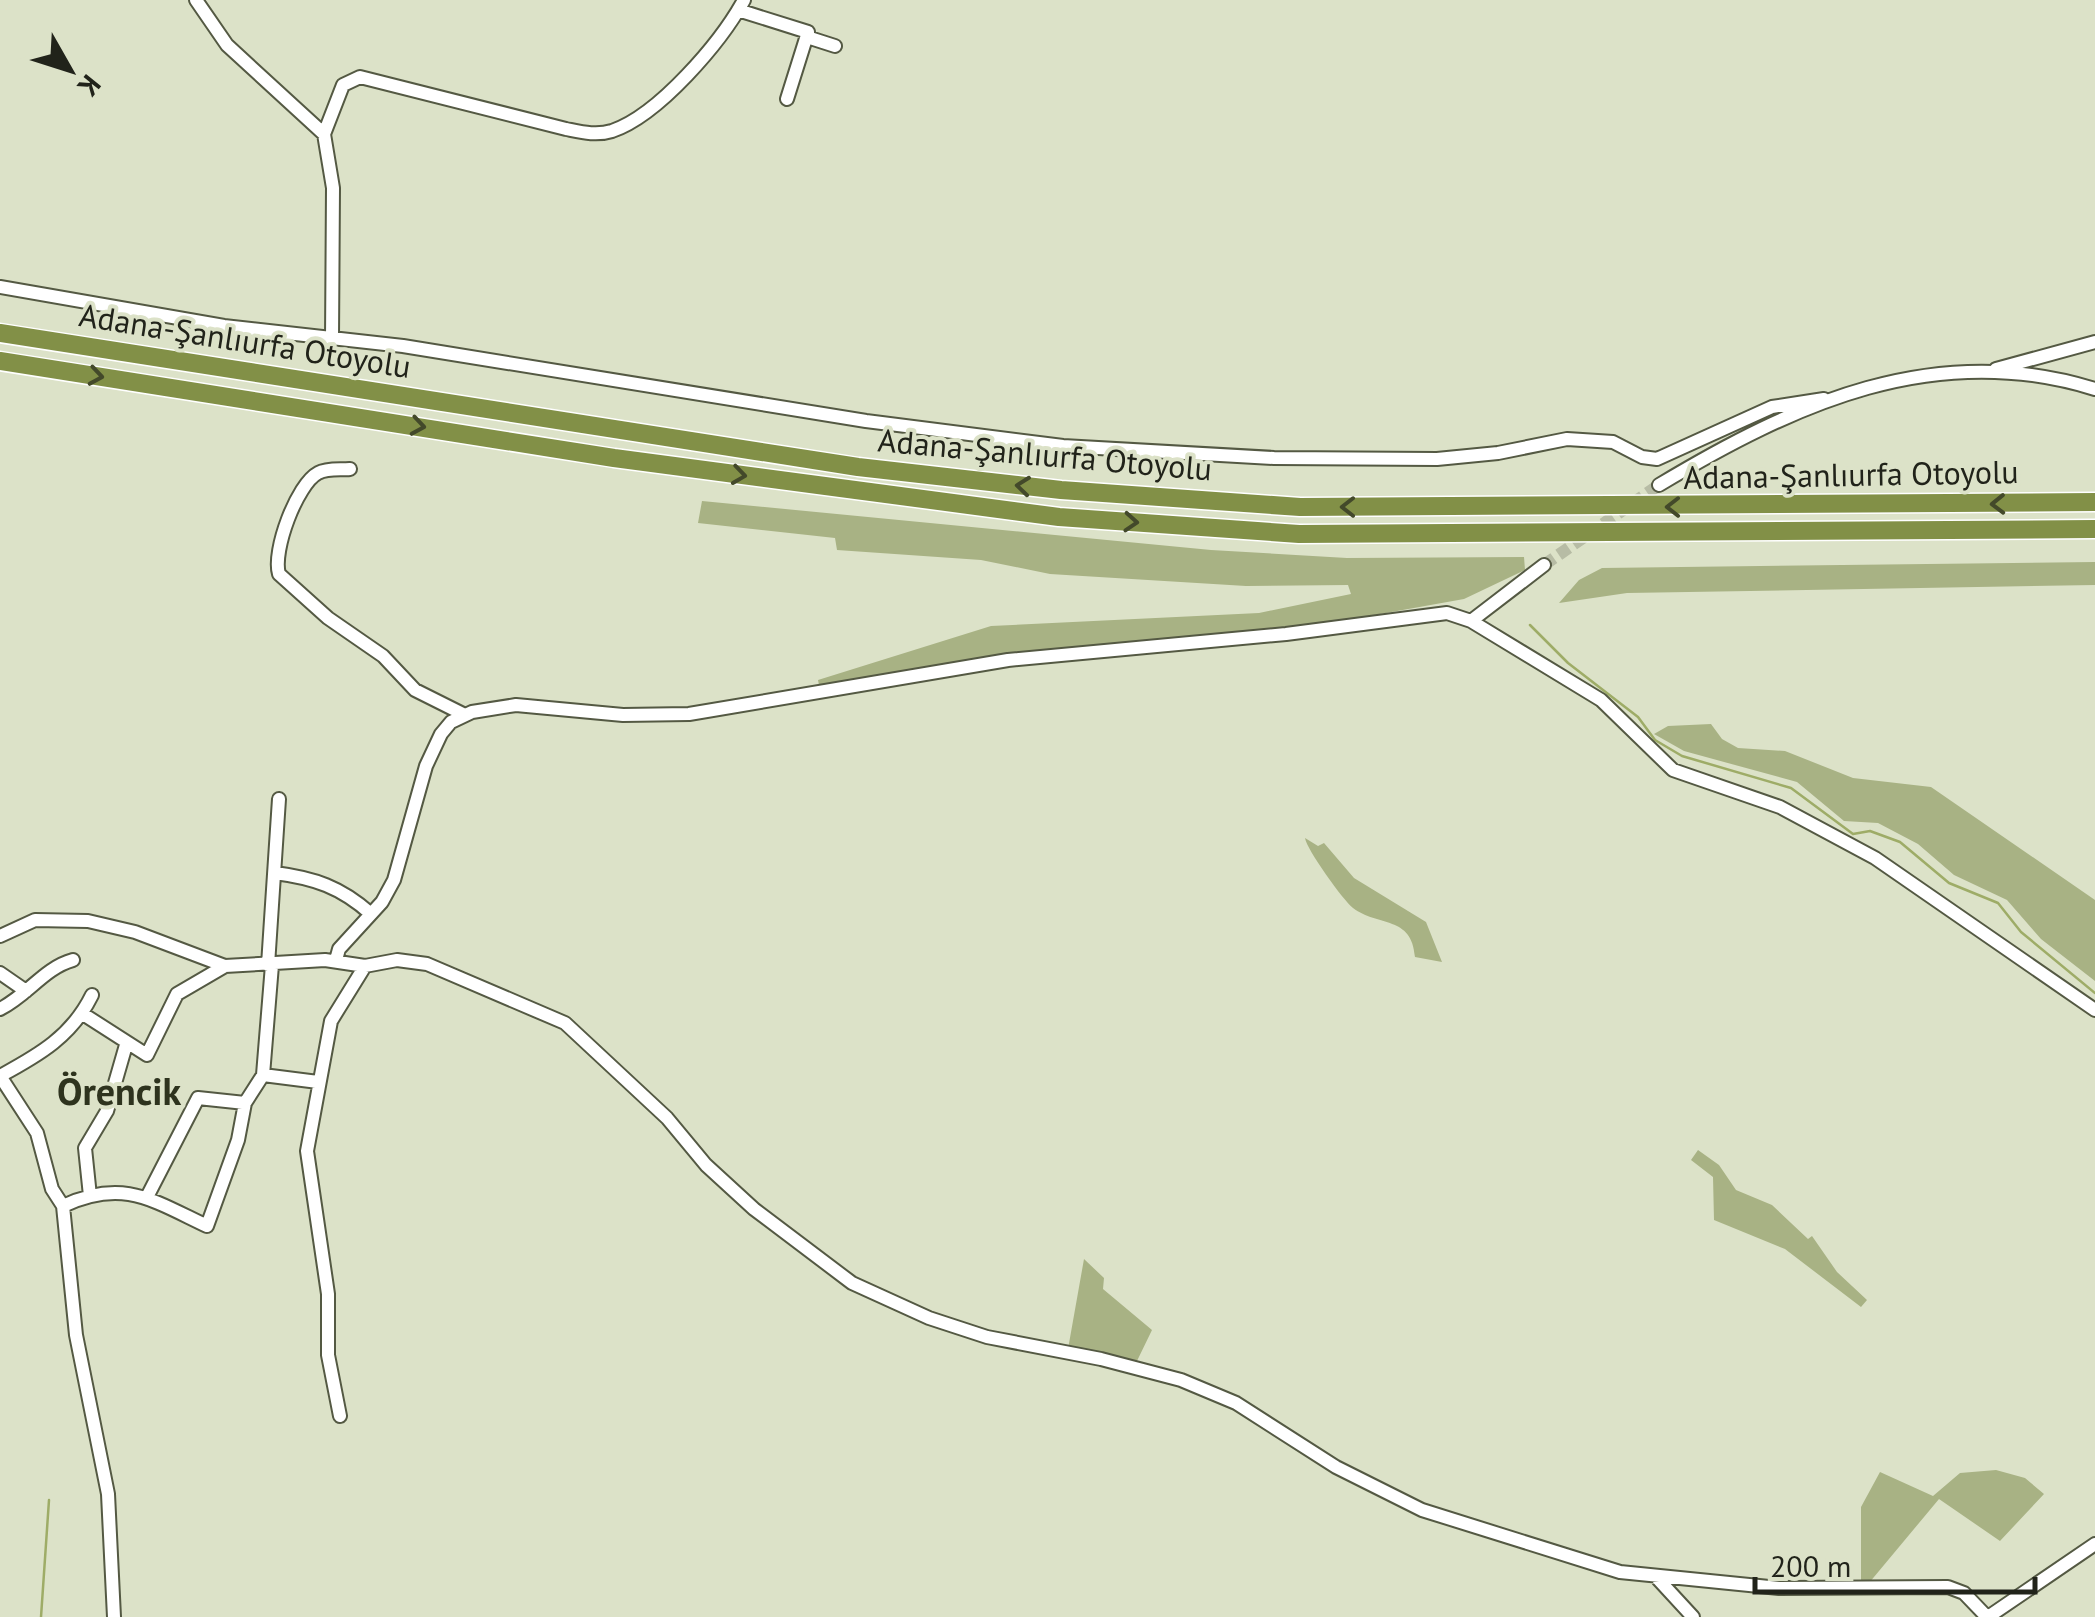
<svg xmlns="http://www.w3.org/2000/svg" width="2095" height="1617" viewBox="0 0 2095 1617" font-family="'PT Sans',sans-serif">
<rect width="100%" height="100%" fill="#dce2c8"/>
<path fill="#a8b284" d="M 702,501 L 1211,550 L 1347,558 L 1524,557 L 1525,570 L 1464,599 L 1319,625 L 819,685 L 818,680 L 991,626 L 1259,613 L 1351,594 L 1348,585 L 1246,586 L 1050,574 L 981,560 L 837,550 L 835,538 L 698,523 Z
M 2095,562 L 2095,585 L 1627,593 L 1559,603 L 1579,580 L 1602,568 Z
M 1711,724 L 1722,739 L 1738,748 L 1785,751 L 1853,778 L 1931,787 L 2095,900 L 2095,981 L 2041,939 L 2007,900 L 1954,875 L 1918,844 L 1878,823 L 1844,821 L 1797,782 L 1684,751 L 1654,734 L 1668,726 Z
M 1305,838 L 1318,846 L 1324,843 L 1354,878 L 1426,922 L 1442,962 L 1415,957 C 1412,915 1378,927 1353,908 C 1343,900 1307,850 1305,838 Z
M 1698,1150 L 1719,1165 L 1736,1190 L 1772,1205 L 1808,1239 L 1812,1236 L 1837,1272 L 1867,1300 L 1861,1307 L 1785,1249 L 1714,1220 L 1713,1177 L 1691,1160 Z
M 1084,1259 L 1104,1278 L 1103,1289 L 1152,1330 L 1136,1363 L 1068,1349 Z
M 1996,1470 L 2025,1478 L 2044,1494 L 2000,1541 L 1939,1499 L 1869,1583 L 1861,1584 L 1861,1507 L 1880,1472 L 1933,1496 L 1960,1473 Z"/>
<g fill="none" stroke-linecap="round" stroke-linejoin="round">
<path stroke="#9eac67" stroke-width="2.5" d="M 1530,625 L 1568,663 L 1638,717 L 1655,740 L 1682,756 L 1791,788 L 1853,834 L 1870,831 L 1900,842 L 1949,883 L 1998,903 L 2021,932 L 2095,993
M 41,1617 L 49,1500"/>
<path stroke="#b7bca5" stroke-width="12" stroke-dasharray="12 6" stroke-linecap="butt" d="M 1544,565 L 1659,485"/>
<defs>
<path id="minor" d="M 196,0 L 227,45 L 324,134 L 333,188 L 332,339
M 738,10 L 808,32 L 787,99
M 807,37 L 835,46
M 324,134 L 343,85 L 360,77 L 566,129 C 581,132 596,136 612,131 C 659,115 721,42 744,0
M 0,287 L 224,326 L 403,346 L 866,421 L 1063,446 L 1274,458 L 1437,459 L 1498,453 L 1567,439 L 1613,442 L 1642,457 L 1657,459 L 1772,407 L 1824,399
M 1996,369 L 2095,342
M 350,469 C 340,470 327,468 318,473 C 297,484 272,551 279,574 L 328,618 L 383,656 L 415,690 L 465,715
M 1659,485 C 1794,404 1935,339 2095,389
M 1471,621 L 1544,565
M 275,873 C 314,878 341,887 371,914
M 0,936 L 35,920 L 88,921 L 135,932 L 225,966 L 325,960 L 365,966 L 397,960 L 427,964 L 565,1023 L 667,1118 L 706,1165 L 754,1209 L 852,1283 L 929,1318 L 987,1337 L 1101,1359 L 1181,1380 L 1236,1403 L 1336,1467 L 1422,1510 L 1620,1572 L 1779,1588 L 1948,1587 L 1964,1593 L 1987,1617
M 336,960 L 339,949 L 382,902 L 394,880 L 426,766 L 441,734 L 451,722 L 472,712 L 516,705 L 623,715 L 689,714 L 1008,660 L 1286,634 L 1447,613 L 1471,621 L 1601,700 L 1673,770 L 1780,807 L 1875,858 L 2095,1010
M 268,965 L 279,799
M 0,973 L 26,991
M 0,1009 C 28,995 44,968 73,960
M 83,1014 L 147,1055 L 177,994 L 225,966
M 263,1075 L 318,1082
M 0,1076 L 37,1133 L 52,1189 L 63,1206 L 76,1335 L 108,1494 L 114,1617
M 0,1076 C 39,1055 72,1036 92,995
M 90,1196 L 85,1148 L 107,1111 L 126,1045
M 147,1197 L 198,1098 L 245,1103
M 63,1206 C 123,1178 152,1200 207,1226 L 238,1140 L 245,1103 L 263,1075 L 272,965
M 340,1416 L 328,1355 L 328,1294 L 307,1151 L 331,1021 L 365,966
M 1658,1579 L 1693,1617
M 1988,1617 L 2095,1544"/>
<path id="highway" d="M 0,333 L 858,467 L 1061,490 L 1300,507 L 2095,502
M 0,361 L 614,458 L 1059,517 L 1299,534 L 2095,529"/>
</defs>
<use href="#minor" stroke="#545943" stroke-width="16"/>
<use href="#highway" stroke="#fff" stroke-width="21"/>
<use href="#minor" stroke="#fff" stroke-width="12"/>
<use href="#highway" stroke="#829047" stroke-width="18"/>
</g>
<defs><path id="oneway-chevron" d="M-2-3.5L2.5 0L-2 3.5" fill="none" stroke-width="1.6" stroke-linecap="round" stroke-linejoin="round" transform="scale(2.5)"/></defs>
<g stroke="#43492a">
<use href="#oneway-chevron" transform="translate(96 376) rotate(9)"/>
<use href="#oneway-chevron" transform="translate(418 426) rotate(9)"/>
<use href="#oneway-chevron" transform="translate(739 475) rotate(8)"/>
<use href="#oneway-chevron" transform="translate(1023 486) rotate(-174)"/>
<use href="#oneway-chevron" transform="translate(1998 504) rotate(179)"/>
<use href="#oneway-chevron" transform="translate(1348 507) rotate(-180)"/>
<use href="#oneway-chevron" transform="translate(1673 507) rotate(180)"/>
<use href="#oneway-chevron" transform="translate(1131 522) rotate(4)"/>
</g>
<g text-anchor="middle" stroke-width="8" stroke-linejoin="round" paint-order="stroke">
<g font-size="32" fill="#21231a" stroke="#dce2c8">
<text transform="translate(245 341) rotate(9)" y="11">Adana-Şanlıurfa Otoyolu</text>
<text transform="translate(1045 455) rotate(5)" y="11">Adana-Şanlıurfa Otoyolu</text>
<text transform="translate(1851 475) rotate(-1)" y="11">Adana-Şanlıurfa Otoyolu</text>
</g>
<g font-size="38" font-weight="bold" fill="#2e331e" stroke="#dce2c8">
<text x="119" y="1105">Örencik</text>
</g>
</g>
<g transform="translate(70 70) rotate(129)" stroke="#dce2c8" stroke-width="8" paint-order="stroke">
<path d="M0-8L18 38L0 25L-18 38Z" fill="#21231a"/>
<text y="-15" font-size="28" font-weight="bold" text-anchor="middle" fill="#21231a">K</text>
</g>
<path d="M1755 1577v15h280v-15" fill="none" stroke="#21231a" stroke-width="5"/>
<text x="1770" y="1577" font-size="30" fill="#21231a" stroke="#dce2c8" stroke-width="8" paint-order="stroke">200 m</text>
</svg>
